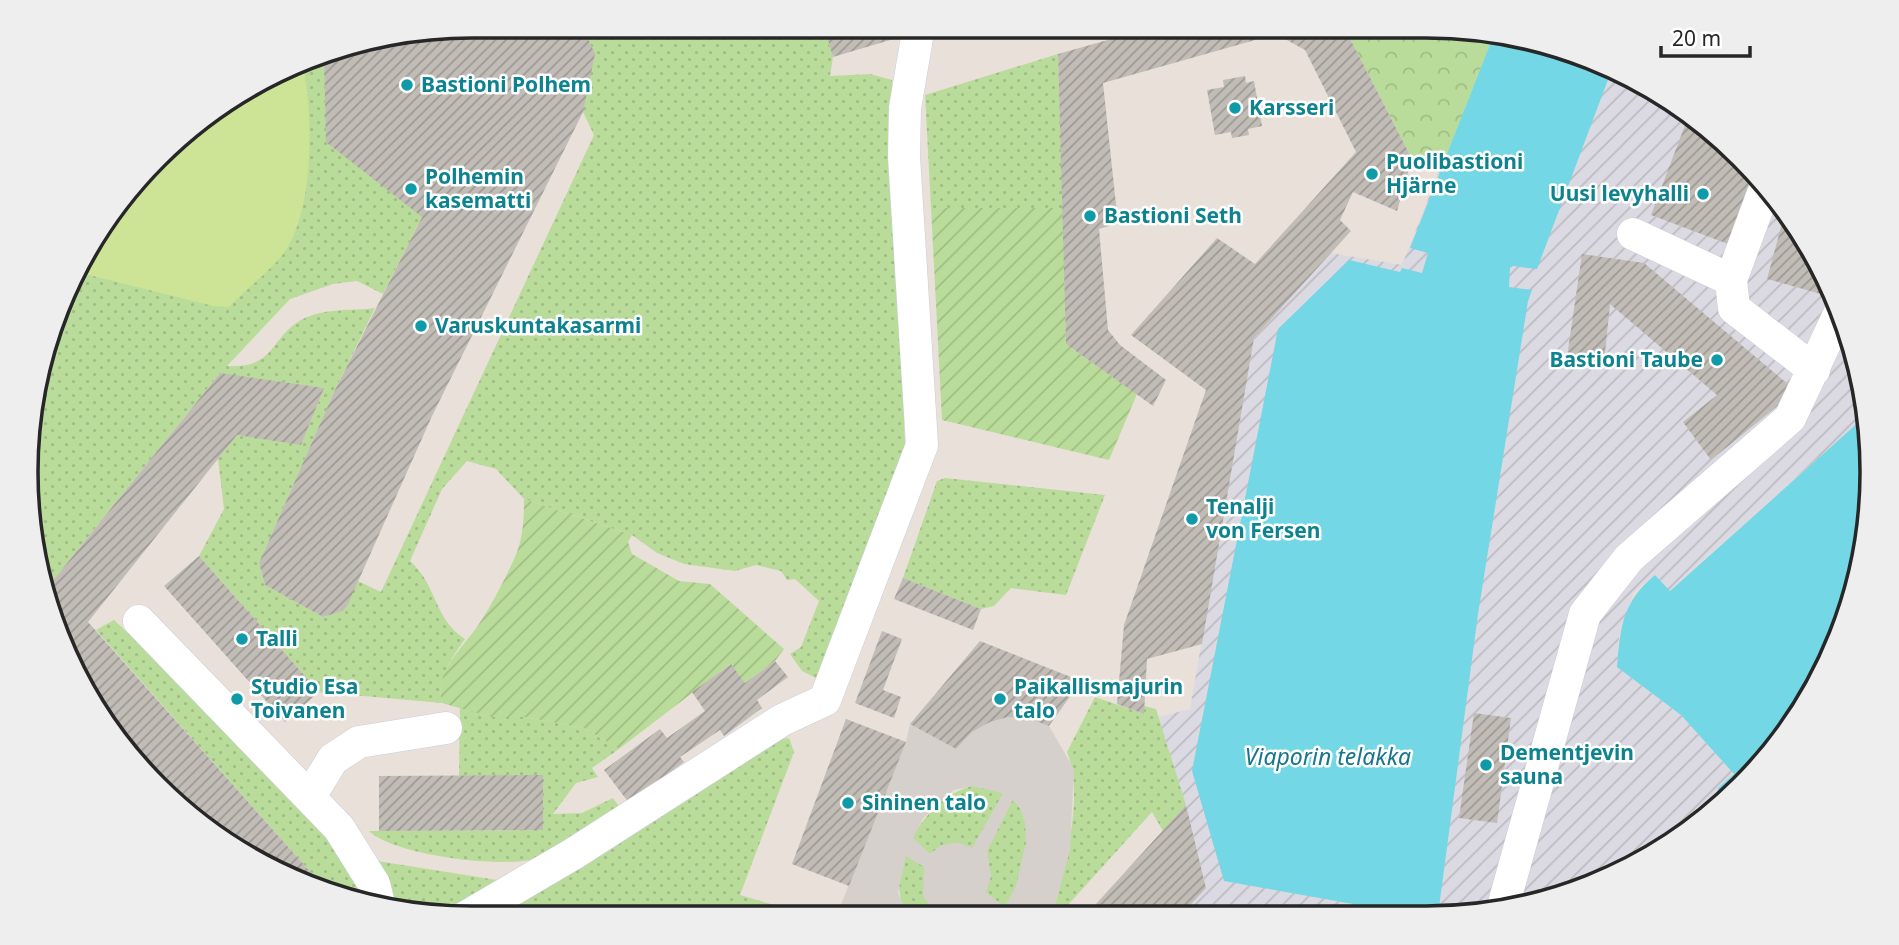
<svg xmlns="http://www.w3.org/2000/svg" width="1899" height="945" viewBox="0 0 1899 945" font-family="'Noto Sans',sans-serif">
<defs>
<pattern id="industrial-furrows" width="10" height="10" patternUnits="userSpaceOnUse" patternTransform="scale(1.75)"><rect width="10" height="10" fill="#dbdae2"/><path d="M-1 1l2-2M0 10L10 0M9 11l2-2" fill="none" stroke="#bcbbc2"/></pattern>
<pattern id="grass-dots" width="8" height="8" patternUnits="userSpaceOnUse" patternTransform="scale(1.75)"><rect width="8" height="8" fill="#badc9a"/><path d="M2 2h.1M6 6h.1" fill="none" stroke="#a0bd85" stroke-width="1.8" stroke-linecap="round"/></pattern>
<pattern id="forest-crowns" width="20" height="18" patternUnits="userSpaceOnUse" patternTransform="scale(1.75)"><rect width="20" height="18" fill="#badc9a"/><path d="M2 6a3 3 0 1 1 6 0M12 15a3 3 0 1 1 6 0" fill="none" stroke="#a0bd85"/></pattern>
<pattern id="garden-furrows" width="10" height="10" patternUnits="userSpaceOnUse" patternTransform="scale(1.75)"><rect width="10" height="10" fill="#badc9a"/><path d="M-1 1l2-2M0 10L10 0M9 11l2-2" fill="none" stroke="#a0bd85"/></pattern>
<pattern id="building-hatch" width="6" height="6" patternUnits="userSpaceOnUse" patternTransform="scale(1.75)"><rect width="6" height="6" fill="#c1bcb6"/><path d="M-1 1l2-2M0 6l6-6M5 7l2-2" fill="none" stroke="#9d9994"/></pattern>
</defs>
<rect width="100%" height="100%" fill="#e9e0da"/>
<path fill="url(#industrial-furrows)" d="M 1492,37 L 1624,72 L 1762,178 L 1849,329 L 1854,364 L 1846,377 L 1857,389 L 1861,420 L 1669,591 L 1655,575 L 1634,592 L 1619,636 L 1617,667 L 1681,715 L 1734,774 L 1718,788 L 1717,806 L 1675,843 L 1597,885 L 1484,915 L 1180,916 L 1206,888 L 1186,805 L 1158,717 L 1190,709 L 1254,338 L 1331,253 L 1402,265 Z"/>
<path fill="url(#grass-dots)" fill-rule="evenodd" d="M 473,26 L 824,27 L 833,57 L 830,76 L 870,74 L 892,80 L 905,445 L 880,532 L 816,678 L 802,671 L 790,654 L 801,647 L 819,601 L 795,579 L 787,580 L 781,571 L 756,565 L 735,571 L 684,564 L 657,553 L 632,535 L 524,499 L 496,469 L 467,461 L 442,489 L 410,561 C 438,586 433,618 465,639 C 452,657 436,680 442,703 L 319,692 L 199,556 L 224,509 L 218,459 L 237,435 L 301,444 L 324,388 L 219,374 L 47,588 L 30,530 L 35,385 L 101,225 L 201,119 L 329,50 ZM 583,112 L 594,135 L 381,592 L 358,581 L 343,611 L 323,617 L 265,585 L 259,563 L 334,392 L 375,308 C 352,311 327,308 305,318 C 269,335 278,369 227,366 L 290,299 L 333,284 L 357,281 L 383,294 L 450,161 Z
M 1058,54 L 1063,208 L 931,208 L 925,95 Z
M 945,478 L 1105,495 L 1066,595 L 1011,588 L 994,606 L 981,609 L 903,578 L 937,481 Z
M 114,620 L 232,731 L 319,829 L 363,886 L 367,897 L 322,885 L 96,630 Z
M 1095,697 L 1144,714 L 1144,706 L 1156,709 L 1186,805 L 1163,831 L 1152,812 L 1058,916 L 1052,916 C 1064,872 1085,795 1067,752 Z
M 94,700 L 197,817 L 157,788 Z
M 460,707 L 491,717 L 524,717 L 584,728 L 619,749 L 592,768 L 598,777 L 576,783 L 553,814 L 582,813 L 613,798 L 622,811 C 597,826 570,847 542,857 C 508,870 395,856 369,831 L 543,830 L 543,776 L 459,776 Z
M 789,738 L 794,752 L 740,895 L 815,917 L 488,918 L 772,740 Z
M 972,786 C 989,788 1010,791 1020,808 C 1038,839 1019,890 999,916 L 909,917 C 878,873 925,797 972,786 Z
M 377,861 L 497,880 L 439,916 L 388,903 Z"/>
<path fill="url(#forest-crowns)" d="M 1344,27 L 1455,27 L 1493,37 L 1446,157 L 1412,159 Z"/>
<path fill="url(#garden-furrows)" d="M 931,208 L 1063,208 L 1066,344 L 1137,394 L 1109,460 L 942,420 Z
M 524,499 L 632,535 L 628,542 L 632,554 L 679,581 L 710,584 L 784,649 L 775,661 L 745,683 L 730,664 L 619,749 L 584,728 L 524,717 L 491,717 L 442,703 C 434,670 463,648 479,624 C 493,603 505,579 515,557 C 523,539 524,518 524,499 Z"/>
<path fill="#cde396" d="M 303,64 C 313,115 315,212 283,254 C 267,274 246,289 229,307 L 213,306 L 81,273 L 101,225 L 201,119 Z"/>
<path fill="#d6d0cc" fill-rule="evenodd" d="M 1008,717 L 1033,720 L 1049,726 L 1074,769 L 1070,850 L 1052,916 L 990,916 L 978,908 L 961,916 L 928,916 L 932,909 L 923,896 L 924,867 L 906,856 L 898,893 L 909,917 L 836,917 L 906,742 L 910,724 L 956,749 L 972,732 L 990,722 ZM 972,786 L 1003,793 L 972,848 L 957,842 L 940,846 L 930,854 L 913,838 L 923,818 L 954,790 ZM 1013,800 L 1020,807 L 1025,823 L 1026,843 L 1016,886 L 1005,907 L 986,893 L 991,876 L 987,851 Z"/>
<path fill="#73d7e5" d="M 1493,37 L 1612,69 L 1537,269 L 1513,266 L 1510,268 L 1509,287 L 1532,290 L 1528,301 L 1478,614 L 1438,915 L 1415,915 L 1224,881 L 1192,771 L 1278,329 L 1349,260 L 1400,272 L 1402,268 L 1422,273 L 1428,253 L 1410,248 Z
M 1861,420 L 1872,501 L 1827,670 L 1762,766 L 1717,806 L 1718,788 L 1734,774 L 1681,715 L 1617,667 C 1620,627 1623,601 1655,575 L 1670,591 Z"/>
<path fill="url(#building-hatch)" d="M 472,26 L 582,26 L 595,54 L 583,112 L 432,416 L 348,604 L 343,611 L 323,617 L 265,585 L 259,563 L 334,392 L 422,217 L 326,142 L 324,53 Z
M 824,27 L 934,27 L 833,57 Z
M 1154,27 L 1311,27 L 1319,31 L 1325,27 L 1344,27 L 1412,159 L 1397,211 L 1353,192 L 1340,220 L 1351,231 L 1254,338 L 1202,644 L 1147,659 L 1144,714 L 1117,704 L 1124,625 L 1206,390 L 1131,335 L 1217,238 L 1255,264 L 1356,152 L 1305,50 L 1276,34 L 1103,83 L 1118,223 L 1099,229 L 1108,330 L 1120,345 L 1166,380 L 1153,406 L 1066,344 L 1058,54 Z
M 1245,76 L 1246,83 L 1254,81 L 1262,126 L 1248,129 L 1249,135 L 1232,138 L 1231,132 L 1215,135 L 1207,90 L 1224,87 L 1223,80 Z
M 1687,120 L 1755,173 L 1728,244 L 1651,215 Z
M 1784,216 L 1824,285 L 1821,294 L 1767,279 Z
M 1582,254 L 1644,263 L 1796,391 L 1711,460 L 1683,422 L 1717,395 L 1610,304 L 1604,363 L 1567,357 Z
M 220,373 L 324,388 L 301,445 L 237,435 L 88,622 L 322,885 L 275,873 L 197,817 L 94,700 L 72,670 L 47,588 Z
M 199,556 L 319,692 L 285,722 L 164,586 Z
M 903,578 L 981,609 L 973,630 L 894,599 Z
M 882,631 L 902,639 L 883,690 L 901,697 L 894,718 L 855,703 Z
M 980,641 L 1081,681 L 1049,726 L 1033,720 L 1008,717 L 990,722 L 972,732 L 956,749 L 910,724 Z
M 775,661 L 788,677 L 757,700 L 762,708 L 724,736 L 720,730 L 680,757 L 684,762 L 629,803 L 604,770 L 660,729 L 667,738 L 705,711 L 692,692 L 731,664 L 745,683 Z
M 1474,713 L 1511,718 L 1497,823 L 1459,818 Z
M 846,719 L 906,742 L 849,886 L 792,864 Z
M 543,775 L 543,830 L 379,831 L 379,776 Z
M 1186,805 L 1206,888 L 1180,916 L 1085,916 Z
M 1537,889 L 1558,892 L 1557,895 L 1536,901 Z"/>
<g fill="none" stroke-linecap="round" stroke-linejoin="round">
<defs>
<path id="minor" d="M 1766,185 L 1731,280 L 1734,308 L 1814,370
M 1633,234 L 1731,280
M 139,621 L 339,828 L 374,884 L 378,900
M 310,796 L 333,759 L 359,742 L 446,728
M 1502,910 L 1585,614 L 1629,558 L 1790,418 L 1840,312
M 464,918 L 573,854 L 782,720 L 825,700 L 922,445 L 904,157 L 905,108 L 918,32"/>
</defs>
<use href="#minor" stroke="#c8ced9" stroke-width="33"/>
<use href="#minor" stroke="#fff" stroke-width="32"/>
</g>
<g fill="#0f9aa8" stroke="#fff" stroke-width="2.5">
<circle cx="407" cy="85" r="7"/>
<circle cx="1235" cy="108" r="7"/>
<circle cx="1372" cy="174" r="7"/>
<circle cx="411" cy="189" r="7"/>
<circle cx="1703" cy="194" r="7"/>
<circle cx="1090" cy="216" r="7"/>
<circle cx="421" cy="326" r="7"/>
<circle cx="1717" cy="360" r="7"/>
<circle cx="1192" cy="519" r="7"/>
<circle cx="242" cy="639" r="7"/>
<circle cx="237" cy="699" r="7"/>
<circle cx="1000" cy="699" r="7"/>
<circle cx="1486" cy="765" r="7"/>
<circle cx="848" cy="803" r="7"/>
</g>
<g text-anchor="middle" stroke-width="5" stroke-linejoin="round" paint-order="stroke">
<g font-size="21" font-weight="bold" fill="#0d838f" stroke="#fff" text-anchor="start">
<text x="421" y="92">Bastioni Polhem</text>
<text x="1249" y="115">Karsseri</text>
<text x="1386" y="169">Puolibastioni<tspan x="1386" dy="24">Hjärne</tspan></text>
<text x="425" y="184">Polhemin<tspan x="425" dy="24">kasematti</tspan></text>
<text x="1689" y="201" text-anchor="end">Uusi levyhalli</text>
<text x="1104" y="223">Bastioni Seth</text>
<text x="435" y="333">Varuskuntakasarmi</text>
<text x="1703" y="367" text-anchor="end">Bastioni Taube</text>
<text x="1206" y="514">Tenalji<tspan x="1206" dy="24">von Fersen</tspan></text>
<text x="256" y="646">Talli</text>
<text x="251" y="694">Studio Esa<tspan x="251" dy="24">Toivanen</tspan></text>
<text x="1014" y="694">Paikallismajurin<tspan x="1014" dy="24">talo</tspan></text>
<text x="1500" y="760">Dementjevin<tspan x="1500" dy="24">sauna</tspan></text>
<text x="862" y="810">Sininen talo</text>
</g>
<g font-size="23" font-style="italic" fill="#17758c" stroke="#fff">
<text x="1328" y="765">Viaporin telakka</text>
</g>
</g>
<path d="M0 0H1899V945H0ZM472 38H1426A434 434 0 0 1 1860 472V472A434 434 0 0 1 1426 906H472A434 434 0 0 1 38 472V472A434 434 0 0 1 472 38Z" fill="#eee" fill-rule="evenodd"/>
<path fill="none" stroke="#272727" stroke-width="3.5" d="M472 38H1426A434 434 0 0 1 1860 472V472A434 434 0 0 1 1426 906H472A434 434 0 0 1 38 472V472A434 434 0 0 1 472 38Z"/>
<path d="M1661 46v10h89v-10" fill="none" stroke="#272727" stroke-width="3.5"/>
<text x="1672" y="46" font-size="21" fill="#272727" stroke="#ffffff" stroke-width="5" paint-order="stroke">20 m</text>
</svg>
